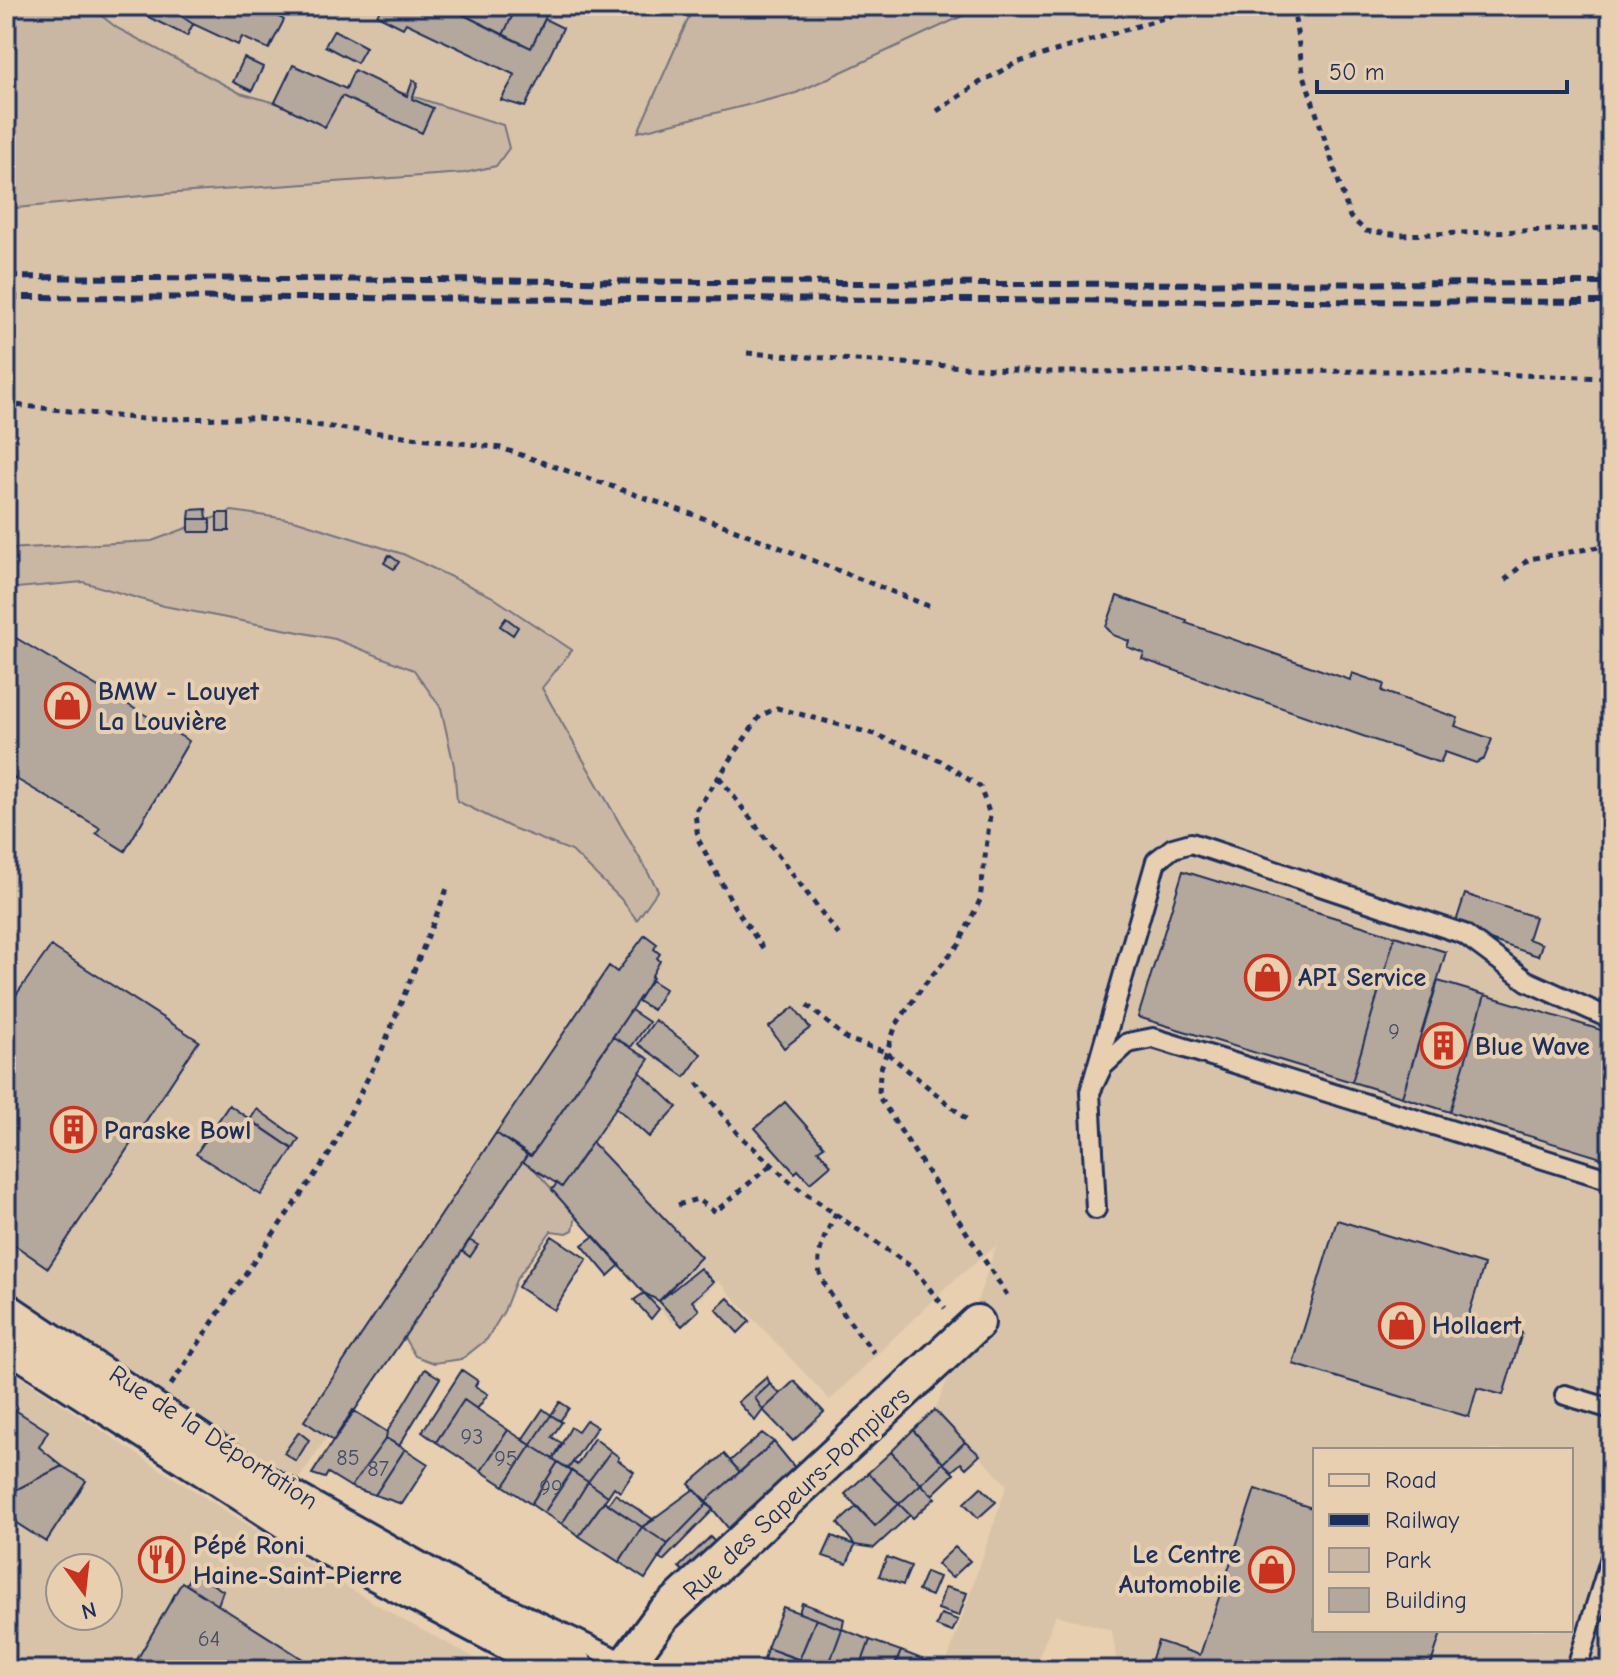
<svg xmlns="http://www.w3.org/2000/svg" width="1617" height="1676" viewBox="0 0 1617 1676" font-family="'Comic Neue',sans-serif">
<rect width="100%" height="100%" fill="#e7cfaf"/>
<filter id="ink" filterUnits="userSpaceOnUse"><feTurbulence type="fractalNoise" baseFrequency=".0125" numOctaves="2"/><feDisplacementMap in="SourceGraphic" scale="16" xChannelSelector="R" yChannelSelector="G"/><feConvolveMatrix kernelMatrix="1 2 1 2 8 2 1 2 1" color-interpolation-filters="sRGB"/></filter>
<g filter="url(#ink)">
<path fill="#d8c3a9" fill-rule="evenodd" d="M 89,6 L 694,6 L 639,131 L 796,93 L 984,6 L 1611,6 L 1611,1670 L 1118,1670 L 1112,1630 L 1056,1615 L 1033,1670 L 944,1670 L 1007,1485 L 935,1410 L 966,1334 L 996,1246 L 947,1286 L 830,1400 L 718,1281 L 673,1323 L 518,1152 L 292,1489 L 40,1312 L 6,1285 L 6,589 L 83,582 L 164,606 L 335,639 L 414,670 L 441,708 L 454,766 L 457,801 L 510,827 L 572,851 L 620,898 L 636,920 L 658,890 L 542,687 L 232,511 L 152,541 L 6,548 L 6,209 L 163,194 L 332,97 L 290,107 L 240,93 L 117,28 ZM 1315,1450 L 1571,1450 L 1571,1630 L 1315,1630 Z
M 6,1367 L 155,1466 L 316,1568 L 401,1619 L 498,1670 L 6,1670 ZM 60,1568 L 108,1568 L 108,1616 L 60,1616 Z"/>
<path fill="#cab7a3" stroke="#727380" stroke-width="2" d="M 6,6 L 89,6 L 117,28 L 240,93 L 290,107 L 332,97 L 365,81 L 503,125 L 509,148 L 496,166 L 464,173 L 163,194 L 6,209 Z
M 694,6 L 984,6 L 796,93 L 638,132 Z
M 232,511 L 294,520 L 403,554 L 491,596 L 572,650 L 542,688 L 658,890 L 637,920 L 620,898 L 572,851 L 510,827 L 457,801 L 454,766 L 441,708 L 414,670 L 335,639 L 164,606 L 83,582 L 6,589 L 6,549 L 152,541 Z
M 518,1151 L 576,1216 L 573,1230 L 567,1233 L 551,1231 L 516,1280 L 504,1311 L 487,1339 L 462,1359 L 434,1363 L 415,1356 L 399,1329 Z"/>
<path fill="#b4a79b" stroke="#1b2f5e" stroke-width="2" d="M 126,6 L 166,6 L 193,24 L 187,36 Z
M 166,6 L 277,6 L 274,14 L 284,20 L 269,49 L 242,37 L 238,45 L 193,24 Z
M 382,6 L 446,6 L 531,48 L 545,19 L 563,28 L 525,107 L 501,100 L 515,75 L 406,23 L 403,28 L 377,15 Z
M 446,6 L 517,6 L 503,35 Z
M 517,6 L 551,6 L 531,48 L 503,35 Z
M 334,30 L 366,47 L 357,63 L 325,46 Z
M 244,58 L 263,67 L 252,91 L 233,82 Z
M 293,65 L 346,89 L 354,70 L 407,96 L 413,80 L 418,83 L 412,99 L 433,108 L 422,133 L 342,96 L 325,127 L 275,102 Z
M 206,509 L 207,519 L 189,519 L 190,510 Z
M 217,513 L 229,513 L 229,531 L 217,531 Z
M 189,519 L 210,519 L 210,532 L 189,532 Z
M 389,555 L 399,562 L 394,569 L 384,563 Z
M 1117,596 L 1187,620 L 1186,623 L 1350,680 L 1352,673 L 1384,684 L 1382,691 L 1458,718 L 1455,726 L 1492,739 L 1484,759 L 1476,763 L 1445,752 L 1440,763 L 1142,659 L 1144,653 L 1127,647 L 1129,641 L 1113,635 L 1106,627 Z
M 506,618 L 518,627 L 513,635 L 500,626 Z
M 6,632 L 189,741 L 125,851 L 96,833 L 100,828 L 6,773 Z
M 1183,871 L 1395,936 L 1352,1082 L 1138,1017 Z
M 1465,894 L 1535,917 L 1528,939 L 1542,944 L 1538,956 L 1454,928 Z
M 645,935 L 657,944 L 654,949 L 660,954 L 657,958 L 660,961 L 651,977 L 653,978 L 531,1156 L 496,1133 L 609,966 L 617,972 Z
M 1395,936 L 1446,952 L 1402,1097 L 1352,1082 Z
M 51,946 L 199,1041 L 48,1268 L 6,1239 L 6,1009 Z
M 651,980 L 665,989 L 653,1010 L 638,1001 Z
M 1438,981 L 1485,995 L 1450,1112 L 1402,1097 Z
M 1485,995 L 1611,1033 L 1611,1161 L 1450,1112 Z
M 794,1007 L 810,1028 L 784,1048 L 769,1027 Z
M 631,1010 L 649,1022 L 631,1047 L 613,1037 Z
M 655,1020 L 701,1054 L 685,1077 L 638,1044 Z
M 613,1037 L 649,1059 L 562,1187 L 523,1162 L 527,1155 L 531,1156 Z
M 640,1072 L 677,1107 L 649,1137 L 616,1107 Z
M 785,1102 L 824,1146 L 818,1150 L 831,1165 L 810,1183 L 798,1170 L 795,1173 L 755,1128 Z
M 229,1105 L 293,1149 L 261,1195 L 196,1154 Z
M 257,1109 L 299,1139 L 293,1149 L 250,1120 Z
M 496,1133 L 527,1155 L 334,1441 L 304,1421 Z
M 592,1142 L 701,1257 L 659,1301 L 644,1293 L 552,1190 L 557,1183 L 562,1187 Z
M 1337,1220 L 1484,1265 L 1468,1317 L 1522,1333 L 1503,1395 L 1477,1388 L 1469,1417 L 1293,1364 Z
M 552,1236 L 587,1259 L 554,1310 L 518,1287 Z
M 594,1236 L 620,1265 L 608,1276 L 582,1245 Z
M 469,1240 L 478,1245 L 470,1257 L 462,1251 Z
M 700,1268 L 713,1282 L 692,1301 L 699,1310 L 682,1326 L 659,1301 Z
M 644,1293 L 659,1309 L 651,1319 L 634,1300 Z
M 728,1298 L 750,1321 L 738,1333 L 716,1309 Z
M 425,1369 L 440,1378 L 399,1446 L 386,1438 L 387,1432 Z
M 462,1370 L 478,1381 L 475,1386 L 488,1394 L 477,1409 L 464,1400 L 436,1442 L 422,1432 Z
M 767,1377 L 770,1384 L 755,1398 L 763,1410 L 755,1421 L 738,1402 Z
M 794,1381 L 824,1412 L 793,1441 L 763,1410 Z
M 770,1384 L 780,1394 L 763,1410 L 755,1398 Z
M 464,1400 L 508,1430 L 481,1471 L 436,1442 Z
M 560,1402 L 569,1408 L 560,1421 L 551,1415 Z
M 6,1404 L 48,1431 L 39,1447 L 62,1466 L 6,1495 Z
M 543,1409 L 551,1415 L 531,1445 L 522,1440 Z
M 353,1410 L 387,1432 L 386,1438 L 351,1487 L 328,1473 L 325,1478 L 312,1474 Z
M 935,1410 L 965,1442 L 943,1463 L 913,1430 Z
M 551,1415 L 562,1422 L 552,1437 L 563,1444 L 553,1459 L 531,1445 Z
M 586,1420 L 597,1427 L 568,1469 L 553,1459 L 571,1427 L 578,1431 Z
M 508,1430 L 531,1445 L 504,1486 L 481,1471 Z
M 913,1430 L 943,1463 L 921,1484 L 891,1452 Z
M 299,1432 L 309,1440 L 296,1461 L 284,1453 Z
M 762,1433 L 774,1442 L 740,1472 L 730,1461 Z
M 386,1438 L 405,1449 L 375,1495 L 351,1487 Z
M 594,1438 L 611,1451 L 588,1482 L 568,1469 L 573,1462 L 577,1465 Z
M 774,1442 L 800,1474 L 733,1534 L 706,1501 Z
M 965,1442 L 980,1455 L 966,1468 L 961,1463 L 952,1471 L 943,1463 Z
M 531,1445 L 558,1462 L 531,1504 L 504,1486 Z
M 405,1449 L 428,1464 L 402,1504 L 375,1495 Z
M 611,1451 L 619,1457 L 618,1460 L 634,1472 L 620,1492 L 614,1487 L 608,1496 L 588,1482 Z
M 891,1452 L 921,1484 L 899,1504 L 868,1473 Z
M 724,1454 L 740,1472 L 706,1501 L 689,1484 Z
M 558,1462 L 572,1471 L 544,1513 L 531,1504 Z
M 943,1463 L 954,1474 L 932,1495 L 921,1484 Z
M 62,1466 L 86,1481 L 46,1542 L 18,1524 L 6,1495 Z
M 572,1471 L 588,1482 L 562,1524 L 544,1513 Z
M 868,1473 L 899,1504 L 875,1526 L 845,1494 Z
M 588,1482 L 608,1496 L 579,1536 L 562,1524 Z
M 921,1484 L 935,1498 L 913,1518 L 899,1504 Z
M 981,1487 L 996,1502 L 978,1518 L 964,1503 Z
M 694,1489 L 707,1504 L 668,1544 L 642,1527 Z
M 1255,1489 L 1315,1509 L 1315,1630 L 1442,1630 L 1429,1670 L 1240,1670 L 1225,1665 L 1224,1670 L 1148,1670 L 1158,1641 L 1200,1655 Z
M 615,1494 L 654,1520 L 642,1527 L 608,1504 Z
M 604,1501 L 642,1527 L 619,1562 L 579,1536 Z
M 707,1504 L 713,1510 L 663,1561 L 658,1558 L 668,1544 Z
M 899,1504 L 910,1515 L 874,1548 L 855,1545 L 838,1523 L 857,1506 L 875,1526 Z
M 642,1527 L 668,1544 L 645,1579 L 619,1562 Z
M 832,1536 L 855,1545 L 847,1564 L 823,1556 Z
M 710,1537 L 719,1546 L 689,1577 L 679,1567 Z
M 955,1547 L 970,1561 L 952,1578 L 937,1564 Z
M 160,1550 L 171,1557 L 163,1571 L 152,1564 Z
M 887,1557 L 911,1566 L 903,1585 L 879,1576 Z
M 193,1572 L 223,1591 L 218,1605 L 186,1584 Z
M 926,1572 L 939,1577 L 931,1596 L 918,1591 Z
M 182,1582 L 218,1605 L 320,1670 L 131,1670 Z
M 945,1587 L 967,1593 L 959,1616 L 938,1609 Z
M 802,1603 L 844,1619 L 842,1629 L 799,1613 Z
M 783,1607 L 816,1619 L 799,1660 L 767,1648 Z
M 941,1614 L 958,1620 L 952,1632 L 936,1626 Z
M 816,1619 L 842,1629 L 827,1670 L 799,1660 Z
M 842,1629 L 870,1640 L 859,1670 L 827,1670 Z
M 870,1640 L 901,1651 L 893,1670 L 859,1670 Z
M 767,1648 L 812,1664 L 811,1670 L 792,1670 L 764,1660 Z
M 901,1651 L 927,1661 L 924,1670 L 893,1670 Z"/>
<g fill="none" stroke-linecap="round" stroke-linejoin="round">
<defs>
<path id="service" d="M 1090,1092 L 1156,861 L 1173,848 L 1191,843 L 1464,934 L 1527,981 L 1611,1019
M 1096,1209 L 1090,1092 L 1102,1067 L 1128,1043 L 1153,1038 L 1611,1180
M 6,1301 L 259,1471 L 460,1584 L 632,1666
M 1565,1395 L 1611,1409
M 1576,1670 L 1611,1557"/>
<path id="minor" d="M 622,1670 L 662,1616 L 977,1323"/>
<path id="primary" d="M 6,1336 L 326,1541 L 572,1670"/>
</defs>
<use href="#service" stroke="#1b2f5e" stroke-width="24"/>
<use href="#minor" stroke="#1b2f5e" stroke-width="40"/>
<use href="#primary" stroke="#1b2f5e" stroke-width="50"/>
<path stroke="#1b2f5e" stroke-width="5" stroke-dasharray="6 6" stroke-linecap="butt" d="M 1293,6 L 1303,72 L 1350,217 L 1366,231 L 1401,235 L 1611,228
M 937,111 L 979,83 L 1016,63 L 1203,6
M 747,353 L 1042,372 L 1398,371 L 1611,378
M 6,404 L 143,419 L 258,418 L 501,448 L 723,525 L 931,607
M 1505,580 L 1529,559 L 1611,545
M 719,777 L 841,938
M 763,948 L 734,906 L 698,839 L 695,812 L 760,716 L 777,708 L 874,734 L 941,761 L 980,787 L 990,815 L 980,900 L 959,944 L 924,985 L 896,1025 L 880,1071 L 879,1097 L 1007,1295
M 807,1005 L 847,1039 L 886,1052 L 966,1119
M 697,1083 L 737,1133 L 795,1186 L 913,1268 L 945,1308
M 678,1205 L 697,1199 L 715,1212 L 772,1164
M 836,1213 C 828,1230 817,1248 819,1268 C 820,1287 861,1336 874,1353
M 171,1385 L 236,1287 L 330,1153 L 381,1052 L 449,884"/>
<use href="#service" stroke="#e7cfaf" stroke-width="18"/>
<use href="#minor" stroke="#e7cfaf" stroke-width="34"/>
<use href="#primary" stroke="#e7cfaf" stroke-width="44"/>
<path stroke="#1b2f5e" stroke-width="6" stroke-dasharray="12 6" stroke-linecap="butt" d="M 6,277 L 991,284 L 1611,283
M 6,297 L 1611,302"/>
</g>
</g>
<defs>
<symbol id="shop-ring" viewBox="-11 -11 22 22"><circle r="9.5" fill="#e7cfaf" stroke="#c8321e" stroke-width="1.5"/><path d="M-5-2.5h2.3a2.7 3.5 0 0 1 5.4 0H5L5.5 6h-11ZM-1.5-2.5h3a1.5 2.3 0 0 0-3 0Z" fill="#c8321e"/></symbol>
<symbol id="building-ring" viewBox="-11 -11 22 22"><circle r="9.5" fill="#e7cfaf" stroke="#c8321e" stroke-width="1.5"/><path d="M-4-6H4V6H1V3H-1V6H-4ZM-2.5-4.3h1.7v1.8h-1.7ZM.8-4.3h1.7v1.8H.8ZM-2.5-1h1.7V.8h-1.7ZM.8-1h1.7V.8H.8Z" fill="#c8321e"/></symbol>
<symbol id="restaurant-ring" viewBox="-11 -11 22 22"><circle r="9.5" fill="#e7cfaf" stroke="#c8321e" stroke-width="1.5"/><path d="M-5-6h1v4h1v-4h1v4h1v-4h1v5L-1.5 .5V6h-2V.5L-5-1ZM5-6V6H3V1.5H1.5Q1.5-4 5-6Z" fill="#c8321e"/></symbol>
</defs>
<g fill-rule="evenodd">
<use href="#shop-ring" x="42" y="680" width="51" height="51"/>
<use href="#shop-ring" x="1242" y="952" width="51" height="51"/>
<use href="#building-ring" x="1418" y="1020" width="51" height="51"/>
<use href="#building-ring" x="48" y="1104" width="51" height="51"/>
<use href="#shop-ring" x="1376" y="1300" width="51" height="51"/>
<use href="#restaurant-ring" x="136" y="1534" width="51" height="51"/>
<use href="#shop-ring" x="1246" y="1544" width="51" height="51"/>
</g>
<g text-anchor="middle" stroke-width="8" stroke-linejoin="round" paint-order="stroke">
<g font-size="22" fill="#414d6d">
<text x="1394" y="1039">9</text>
<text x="472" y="1444">93</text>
<text x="348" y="1465">85</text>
<text x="506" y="1466">95</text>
<text x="378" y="1476">87</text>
<text x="551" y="1495">99</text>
<text x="209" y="1646">64</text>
</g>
<g font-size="26" font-weight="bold" fill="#1b2f5e" stroke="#e7cfaf" text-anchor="start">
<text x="98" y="700">BMW - Louyet<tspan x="98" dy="30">La Louvière</tspan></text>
<text x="1298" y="986">API Service</text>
<text x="1475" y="1055">Blue Wave</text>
<text x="104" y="1139">Paraske Bowl</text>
<text x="1432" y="1334">Hollaert</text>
<text x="193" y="1554">Pépé Roni<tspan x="193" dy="30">Haine-Saint-Pierre</tspan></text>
<text x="1241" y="1563" text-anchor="end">Le Centre<tspan x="1241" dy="30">Automobile</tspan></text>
</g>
<g font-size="26" fill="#1b2f5e" stroke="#e7cfaf">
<text transform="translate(214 1437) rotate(33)" y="9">Rue de la Déportation</text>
<text transform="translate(796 1493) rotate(-43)" y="9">Rue des Sapeurs-Pompiers</text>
</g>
</g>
<rect width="1617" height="1676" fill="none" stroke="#e7cfaf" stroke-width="32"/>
<rect x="16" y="16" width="1585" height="1644" fill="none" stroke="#1b2f5e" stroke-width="3" filter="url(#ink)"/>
<rect x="1313" y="1448" width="260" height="184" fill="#e7cfaf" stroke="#958f8f" stroke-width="2"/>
<rect x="1329" y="1474" width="40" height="12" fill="#e7cfaf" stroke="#958f8f" stroke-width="2"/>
<text x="1385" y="1488" font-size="24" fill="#1b2f5e">Road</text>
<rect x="1329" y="1514" width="40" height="12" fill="#1b2f5e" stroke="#958f8f" stroke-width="2"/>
<text x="1385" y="1528" font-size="24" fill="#1b2f5e">Railway</text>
<rect x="1329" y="1548" width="40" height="24" fill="#cab7a3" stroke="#958f8f" stroke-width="2"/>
<text x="1385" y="1568" font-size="24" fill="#1b2f5e">Park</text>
<rect x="1329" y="1588" width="40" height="24" fill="#b4a79b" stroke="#958f8f" stroke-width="2"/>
<text x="1385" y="1608" font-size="24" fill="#1b2f5e">Building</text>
<g transform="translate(84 1592) rotate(165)"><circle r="38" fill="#e7cfaf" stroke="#958f8f" stroke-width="2"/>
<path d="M0-6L14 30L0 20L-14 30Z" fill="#c8321e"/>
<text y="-12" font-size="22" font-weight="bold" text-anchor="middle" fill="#1b2f5e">N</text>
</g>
<path d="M1317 80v12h250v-12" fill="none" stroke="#1b2f5e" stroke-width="4"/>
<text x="1329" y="80" font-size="24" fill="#1b2f5e" stroke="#e7cfaf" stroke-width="6" paint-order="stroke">50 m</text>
</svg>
